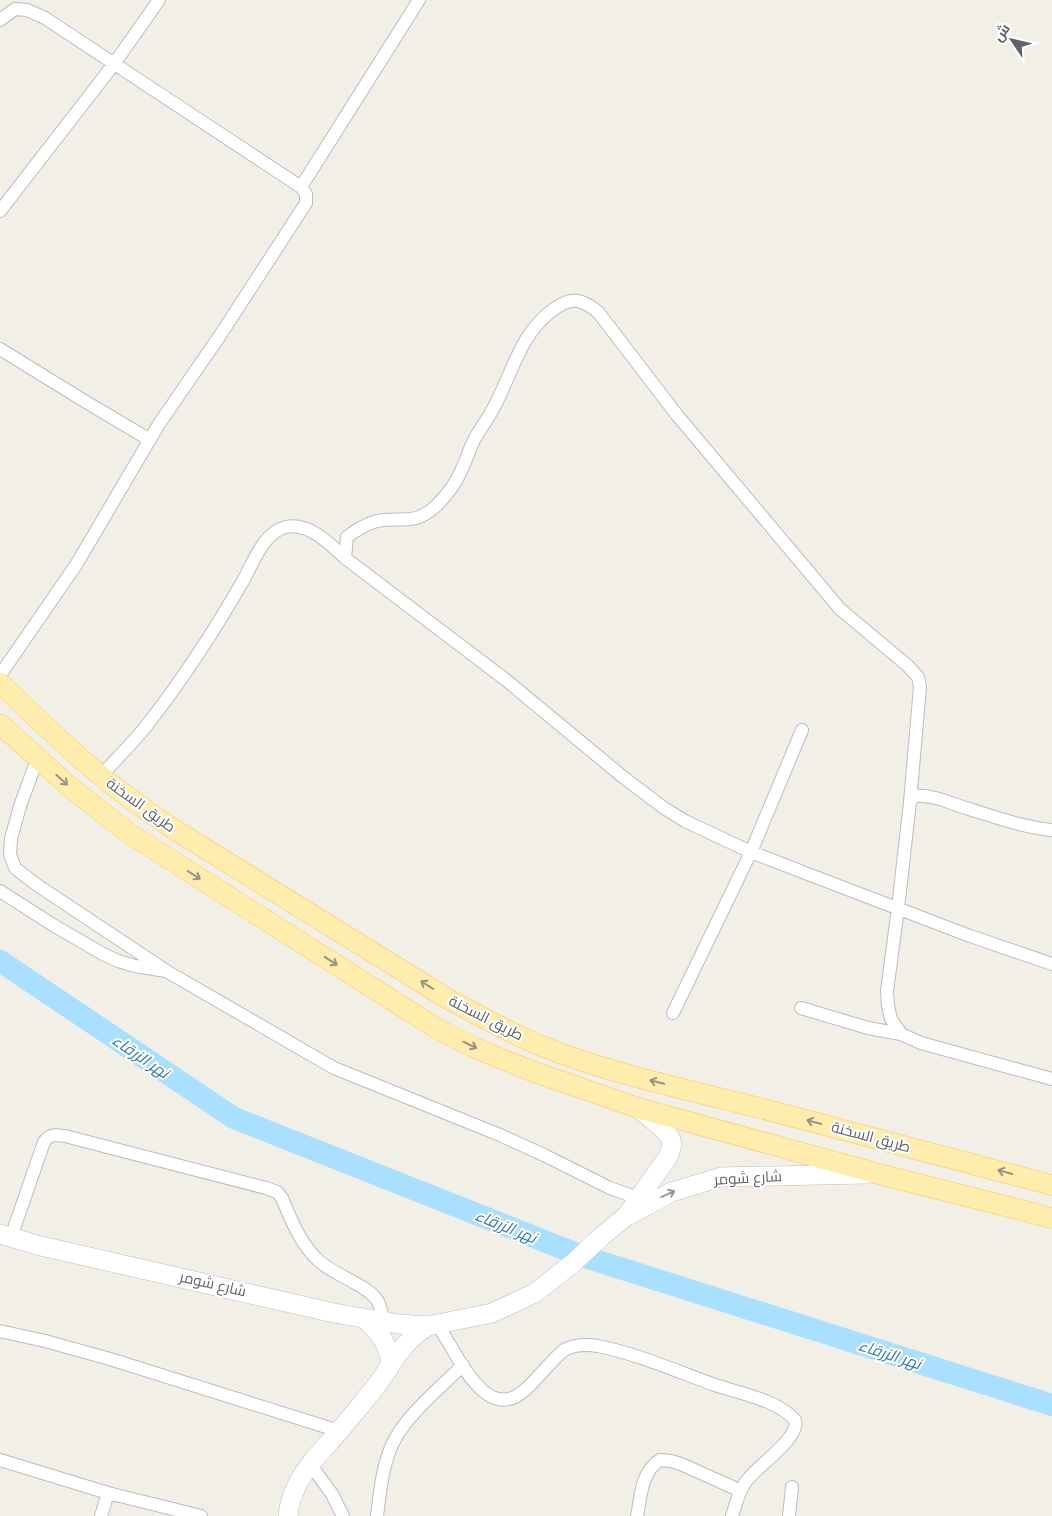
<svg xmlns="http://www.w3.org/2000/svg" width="1052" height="1516" viewBox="0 0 1052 1516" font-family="'Public Sans',Cairo,sans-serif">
<rect width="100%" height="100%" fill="#f2efe7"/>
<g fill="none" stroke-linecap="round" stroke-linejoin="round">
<path stroke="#a9dfff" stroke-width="22" d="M 0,961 L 234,1118 L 582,1256 L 1052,1405"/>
<defs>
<path id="street" d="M 0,20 L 15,9 L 27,10 L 45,18 L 301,187 L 306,194 L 306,203 L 221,334 L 159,424 L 76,565 L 0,675
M 301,187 L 419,0
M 0,211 L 114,64 L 159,0
M 0,349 L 86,402 L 150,440
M 345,558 L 347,537 C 356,530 366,524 377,521 C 403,516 414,527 437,505 C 446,496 456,483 461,471 C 466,461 469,450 474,440 C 480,429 488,419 494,407 C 513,372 520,333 554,309 C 572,296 582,299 598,312 L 677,415 L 840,609 L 908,666 L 918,677 L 920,687 L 910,802
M 38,757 L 20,806 L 11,839 L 10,854 L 15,868 L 37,885 L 168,972 L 334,1068 L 500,1135 L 544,1155 L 610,1188 L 638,1198
M 101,776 C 116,759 133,743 147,725 C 183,679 215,630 244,579 C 254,561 264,532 286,527 C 309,522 330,544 345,558 L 506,680 L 623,777 L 664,808 L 685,821 L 751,852 L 813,876 L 970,936 L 1052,964
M 1052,830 C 1022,827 995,817 966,808 C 950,803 931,794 914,796 L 910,802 L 898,908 L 887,991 L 888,1006 L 891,1019 L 901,1034 L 921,1043 L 1052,1079
M 0,891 L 53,925 L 103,954 L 118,961 L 135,966 L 166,971
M 801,1008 L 868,1028 L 901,1034
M 673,1013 L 751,852 L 802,730
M 11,1237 L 44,1142 C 50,1133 56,1135 65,1136 L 266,1188 L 277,1192 L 282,1198 C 291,1220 301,1245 319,1261 C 334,1275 367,1285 377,1300 C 381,1307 382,1314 384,1322
M 0,1331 L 45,1341 L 110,1359 L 339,1431
M 442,1332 C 460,1359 487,1425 526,1389 C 539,1377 550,1362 564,1350 C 575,1344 586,1344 598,1346 C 638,1354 676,1371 715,1385 C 739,1393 778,1400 795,1420 C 801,1438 756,1466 745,1483 C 738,1493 736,1504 732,1516
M 0,1460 L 108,1493 L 201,1516
M 310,1464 L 332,1494 L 343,1516
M 101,1516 L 108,1493
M 377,1516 C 380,1493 382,1467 392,1445 C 405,1416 441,1387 463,1365
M 637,1516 C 641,1496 641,1472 660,1460 L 671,1461 L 681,1464 L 741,1491
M 789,1516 L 792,1487"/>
<path id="secondary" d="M 629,1212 L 668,1157 C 670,1151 673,1146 671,1140 C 667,1129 647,1116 638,1108
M 0,1234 L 41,1246 L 334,1313 L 398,1324 L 428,1326 L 492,1313 L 535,1293 L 573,1263 L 602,1236 L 625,1217 L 672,1192 L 721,1177 L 866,1174
M 365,1319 C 380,1333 387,1341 391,1363
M 288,1516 C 289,1505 293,1493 298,1483 C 309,1462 326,1447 341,1429 C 354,1413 368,1397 380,1381 C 394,1360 405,1339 428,1326"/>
<path id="primary" d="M 0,683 C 33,715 66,747 101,776 C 125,796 150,813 175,830 L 448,999 C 478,1015 508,1032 539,1045 C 610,1074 686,1089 760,1108 C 858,1133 955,1159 1052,1185
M 0,724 L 71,788 L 130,834 L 436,1028 L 475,1048 L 529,1070 L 638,1108 L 879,1174 L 1052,1218"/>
</defs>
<use href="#street" stroke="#b9bdc1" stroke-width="14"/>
<use href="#secondary" stroke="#babec4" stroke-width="20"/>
<use href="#primary" stroke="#ffc452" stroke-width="21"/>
<use href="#street" stroke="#fff" stroke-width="12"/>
<use href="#secondary" stroke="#fff" stroke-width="19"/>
<use href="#primary" stroke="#ffedae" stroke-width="20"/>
</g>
<defs><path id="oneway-shaft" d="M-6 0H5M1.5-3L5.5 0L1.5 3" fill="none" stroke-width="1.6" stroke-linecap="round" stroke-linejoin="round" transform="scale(1.25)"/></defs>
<g stroke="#969381">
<use href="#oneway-shaft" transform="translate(62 780) rotate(42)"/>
<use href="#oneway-shaft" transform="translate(194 875) rotate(32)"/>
<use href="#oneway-shaft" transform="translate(331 961) rotate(33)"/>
<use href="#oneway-shaft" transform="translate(427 985) rotate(-148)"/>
<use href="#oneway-shaft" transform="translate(470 1045) rotate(26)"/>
<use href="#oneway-shaft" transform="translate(657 1082) rotate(-166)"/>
<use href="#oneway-shaft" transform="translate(814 1122) rotate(-165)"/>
<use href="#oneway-shaft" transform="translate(1005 1172) rotate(-165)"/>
</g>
<use stroke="#969a9e" href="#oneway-shaft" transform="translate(668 1194) rotate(-24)"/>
<g text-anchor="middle" stroke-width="4" stroke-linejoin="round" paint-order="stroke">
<g font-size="15" fill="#5e6369" stroke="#fff">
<text transform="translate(141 805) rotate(36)" y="5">طريق السخنة</text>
<text transform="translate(486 1018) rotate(27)" y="5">طريق السخنة</text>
<text transform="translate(871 1137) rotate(15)" y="5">طريق السخنة</text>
<text transform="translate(748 1178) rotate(-3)" y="5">شارع شومر</text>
<text transform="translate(213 1284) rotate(13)" y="5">شارع شومر</text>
</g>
<g font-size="16" font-style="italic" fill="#367bb4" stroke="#fff">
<text transform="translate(141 1056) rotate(34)" y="6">نهر الزرقاء</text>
<text transform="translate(506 1226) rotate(22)" y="6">نهر الزرقاء</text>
<text transform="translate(890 1354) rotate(18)" y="6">نهر الزرقاء</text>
</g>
</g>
<g transform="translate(1012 40) rotate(305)" stroke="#ffffff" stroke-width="4" paint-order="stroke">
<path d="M0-4L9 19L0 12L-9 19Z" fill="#5e6369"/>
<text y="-8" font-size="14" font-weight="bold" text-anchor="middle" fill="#5e6369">ش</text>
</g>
</svg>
